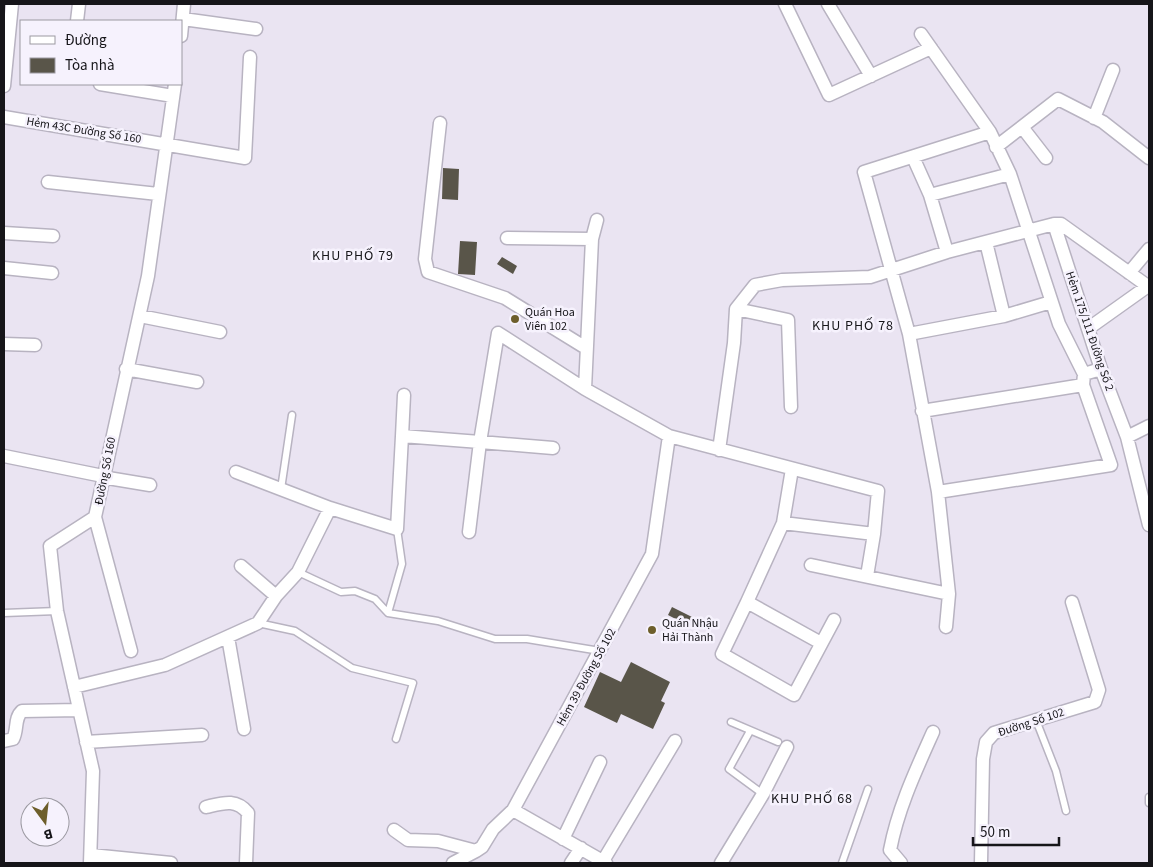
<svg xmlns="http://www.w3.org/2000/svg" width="1153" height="867" viewBox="0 0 1153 867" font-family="'Source Sans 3',sans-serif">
<rect width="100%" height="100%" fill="#eae4f2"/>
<path fill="#595549" d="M 443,168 L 459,169 L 458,200 L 442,199 Z
M 460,241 L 477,242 L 475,275 L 458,274 Z
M 502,257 L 517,266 L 513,274 L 497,264 Z
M 672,607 L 698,620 L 693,628 L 668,615 Z
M 631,662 L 670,682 L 661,701 L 665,703 L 653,729 L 621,714 L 617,723 L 584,707 L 600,672 L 621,682 Z"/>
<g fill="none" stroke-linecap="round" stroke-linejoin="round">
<defs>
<path id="lane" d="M 281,489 L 292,415
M 298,572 L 341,592 L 355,591 L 375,599 L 388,613 L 438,621 L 495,639 L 527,639 L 600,651
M 4,613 L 57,611
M 388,613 L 402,564 L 397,529
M 258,623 L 295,631 L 352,668 L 413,683 L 396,739
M 1036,720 L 1056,771 L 1066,811
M 731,722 L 778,742
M 750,731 L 729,769 L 763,794
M 1149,797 L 1149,803
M 842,863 L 868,789"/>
<path id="street" d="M 785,4 L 829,95 L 931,48
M 828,4 L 871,76
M 183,19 L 256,29
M 77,21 L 79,4
M 921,34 L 990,132 L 1010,174 L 1059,324 L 1084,374 L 1101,369
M 181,36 L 184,4
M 100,84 L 173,96
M 4,86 L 12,4
M 4,117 L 245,158 L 250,57
M 1094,118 L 1113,70
M 440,123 L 425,259 L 428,272 L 505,298 L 586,348
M 1022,127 L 1046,158
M 996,147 L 1058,99 L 1103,122 L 1149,158
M 913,157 L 930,195 L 1010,174
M 48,182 L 158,194
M 930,195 L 947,252
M 1054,224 L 1101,369 L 1127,437 L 1149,525
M 4,233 L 53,236
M 507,238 L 592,239
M 986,242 L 1004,316
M 4,268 L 52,273
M 1129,273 L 1149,249
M 736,309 L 755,285 L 782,280 L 870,277 L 947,252 L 1054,224 L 1061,224 L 1149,287
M 140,316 L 220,332
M 1089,328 L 1148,286
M 909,334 L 1004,316 L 1051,302
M 4,344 L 35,345
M 126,369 L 197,382
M 585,389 L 592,239 L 597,220
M 922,411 L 1083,385
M 402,436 L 404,395
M 1127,437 L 1149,426
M 719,450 L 734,343 L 736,309 L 788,320 L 791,407
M 4,456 L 103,476
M 792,469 L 783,523 L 874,534 L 867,576
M 236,472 L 330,508
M 102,477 L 150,485
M 938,492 L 1111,465 L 1083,385 L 1084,374
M 95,517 L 131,651
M 783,523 L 747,602 L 821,643
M 469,532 L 480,442 L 553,448
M 811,565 L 949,594 L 938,492 L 909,334 L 864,172 L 990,132
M 241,566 L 276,596
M 747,602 L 722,654 L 794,695 L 834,620
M 946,627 L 949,594
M 228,637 L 244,729
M 74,687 L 165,665 L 258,623 L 276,596 L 298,572 L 330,508 L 397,529 L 402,436 L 480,442 L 498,333 L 585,389 L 669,436 L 878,491 L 874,534
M 4,741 L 13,739 C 18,730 14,718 22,711 L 79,710
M 86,742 L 202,735
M 206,807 C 223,803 236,798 248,813 L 246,863
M 394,830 L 408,840 L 438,841 L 476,851 L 482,847 L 493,829 L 513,810
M 563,839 L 600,762
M 91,855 L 171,863
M 603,861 L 675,741
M 90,863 L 93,771 L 57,611 L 50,546 L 95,517 L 148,276 L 175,84
M 453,863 L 476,851
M 571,863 L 581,848
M 606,863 L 513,810 L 652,554 L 669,436
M 721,863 L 763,794 L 787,747
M 901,863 L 890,850 C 898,808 916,770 933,732
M 981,863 L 983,759 L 986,742 L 994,733 L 1095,702 L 1099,690 L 1072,602"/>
</defs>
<use href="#lane" stroke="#b8b3c1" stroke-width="9"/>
<use href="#street" stroke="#b8b3c1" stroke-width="15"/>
<use href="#lane" stroke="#fff" stroke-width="6"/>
<use href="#street" stroke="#fff" stroke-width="12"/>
</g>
<g fill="#6d5e2b" stroke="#f6f2fd" stroke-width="2">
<circle cx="515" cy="319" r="5"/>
<circle cx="652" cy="630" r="5"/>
</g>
<g text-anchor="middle" stroke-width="5" stroke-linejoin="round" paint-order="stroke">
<g font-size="12" fill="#161519" stroke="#f6f2fd">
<text transform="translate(84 130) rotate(9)" y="4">Hẻm 43C Đường Số 160</text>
<text transform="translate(1090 331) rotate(71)" y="4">Hẻm 175/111 Đường Số 2</text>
<text transform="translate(105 471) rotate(-79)" y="4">Đường Số 160</text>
<text transform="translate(586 677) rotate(-61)" y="4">Hẻm 39 Đường Số 102</text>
<text transform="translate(1031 722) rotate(-18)" y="4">Đường Số 102</text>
</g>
<g font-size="12" fill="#161519" stroke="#f6f2fd" text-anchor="start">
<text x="525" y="316">Quán Hoa<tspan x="525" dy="14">Viên 102</tspan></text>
<text x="662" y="627">Quán Nhậu<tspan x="662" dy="14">Hải Thành</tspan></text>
</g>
<g font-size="14" letter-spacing="1" fill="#161519" stroke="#f6f2fd">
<text x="353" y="260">KHU PHỐ 79</text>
<text x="853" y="330">KHU PHỐ 78</text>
<text x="812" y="803">KHU PHỐ 68</text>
</g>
</g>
<rect width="1153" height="867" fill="none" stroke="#161519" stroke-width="10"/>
<rect x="20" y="20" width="162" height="65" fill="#f6f2fd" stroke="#9c9aa2"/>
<rect x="30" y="36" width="25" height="8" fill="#ffffff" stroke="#9c9aa2"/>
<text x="65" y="45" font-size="15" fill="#161519">Đường</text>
<rect x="30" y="58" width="25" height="15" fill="#595549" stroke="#9c9aa2"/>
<text x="65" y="70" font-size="15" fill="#161519">Tòa nhà</text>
<g transform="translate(45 822) rotate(165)"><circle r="24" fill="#f6f2fd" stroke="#9c9aa2"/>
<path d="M0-4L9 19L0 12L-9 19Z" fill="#6d5e2b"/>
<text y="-8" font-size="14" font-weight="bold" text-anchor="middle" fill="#161519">B</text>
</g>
<path d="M973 837v8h86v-8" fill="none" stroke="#161519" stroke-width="2.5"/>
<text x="980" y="837" font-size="15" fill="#161519" stroke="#f6f2fd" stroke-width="4" paint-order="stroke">50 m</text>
</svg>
